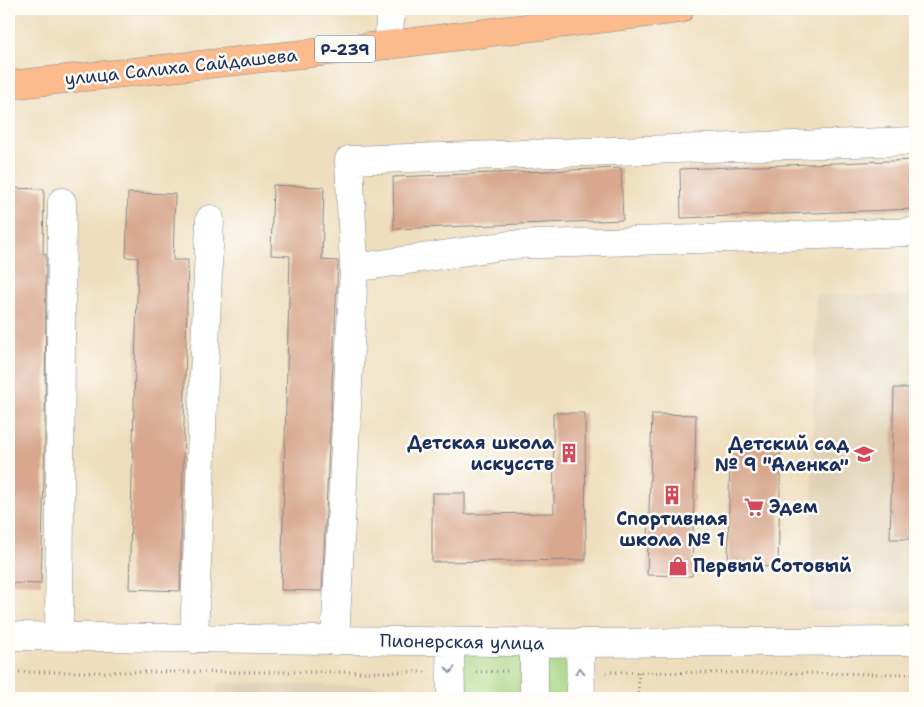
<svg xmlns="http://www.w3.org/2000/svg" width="924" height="707" viewBox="0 0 924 707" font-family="'Shantell Sans',sans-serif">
<rect width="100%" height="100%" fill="#fdfcf7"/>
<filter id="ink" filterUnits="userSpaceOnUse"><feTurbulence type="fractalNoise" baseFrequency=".02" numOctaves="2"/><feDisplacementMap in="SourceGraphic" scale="10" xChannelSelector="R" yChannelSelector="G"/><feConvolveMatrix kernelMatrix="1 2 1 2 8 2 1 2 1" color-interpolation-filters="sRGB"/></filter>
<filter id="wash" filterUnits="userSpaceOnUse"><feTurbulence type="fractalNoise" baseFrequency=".0096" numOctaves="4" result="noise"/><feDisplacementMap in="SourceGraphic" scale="20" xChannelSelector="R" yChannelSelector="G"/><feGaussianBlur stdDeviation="1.12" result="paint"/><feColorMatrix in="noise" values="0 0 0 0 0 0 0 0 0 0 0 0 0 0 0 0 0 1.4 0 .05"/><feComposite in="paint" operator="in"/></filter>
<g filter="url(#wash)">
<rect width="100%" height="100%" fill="#eedebd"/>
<path fill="#e0d2b6" d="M 816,294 L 915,296 L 915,612 L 810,611 Z
M 217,683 L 427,687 L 427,698 L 217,698 Z"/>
<path fill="#a6d481" stroke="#608270" d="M 450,642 L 580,643 L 581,698 L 451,698 Z"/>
<g id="blocks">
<path fill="#d8a78e" d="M 915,160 L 915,209 L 681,218 L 680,169 Z
M 621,168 L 623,220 L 394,229 L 393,177 Z
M 273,185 L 324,187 L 322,260 L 338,261 L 322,591 L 281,590 L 290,256 L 271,255 Z
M 9,188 L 44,189 L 43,254 L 46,254 L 45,437 L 41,584 L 9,583 Z
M 128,193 L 175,194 L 173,260 L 188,260 L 180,591 L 129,589 L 138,258 L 126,257 Z
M 894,388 L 915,388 L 915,539 L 890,539 Z
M 553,413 L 585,413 L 586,560 L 432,562 L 432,493 L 465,493 L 465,514 L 554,513 Z
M 652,414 L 696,415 L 692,576 L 647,575 Z
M 730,446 L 781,447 L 778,567 L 728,566 Z"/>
</g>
</g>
<g filter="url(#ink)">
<use href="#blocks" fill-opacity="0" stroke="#84868e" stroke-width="1"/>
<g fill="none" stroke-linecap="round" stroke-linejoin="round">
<defs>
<path id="minor" d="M 388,45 L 391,9
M 915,141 L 349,160 L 354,268 L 509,245 L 915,232
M 9,636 L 580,643 L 915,641
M 59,637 L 62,202
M 194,639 L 210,219
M 335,641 L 354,268
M 450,642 L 451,698
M 580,643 L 581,698
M 534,698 L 534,643"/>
<path id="highway" d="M 9,85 L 388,45 L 680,9"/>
</defs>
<use href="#minor" stroke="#84868e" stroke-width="29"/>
<use href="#highway" stroke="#84868e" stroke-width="29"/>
<path stroke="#84868e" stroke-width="3" stroke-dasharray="1 4" stroke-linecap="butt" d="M 9,672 L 427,672
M 476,672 L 510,671
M 606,672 L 915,674
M 638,698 L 639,671"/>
<use href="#minor" stroke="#fff" stroke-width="28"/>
<use href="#highway" stroke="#fbbb8c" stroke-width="28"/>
</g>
<defs><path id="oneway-chevron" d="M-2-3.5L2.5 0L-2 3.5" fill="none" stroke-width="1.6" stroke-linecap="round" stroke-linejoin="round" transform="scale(1.25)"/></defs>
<g stroke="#8d97ae">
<use href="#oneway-chevron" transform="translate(450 670) rotate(89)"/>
<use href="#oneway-chevron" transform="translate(580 671) rotate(-91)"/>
</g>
</g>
<defs>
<symbol id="building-bare" viewBox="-9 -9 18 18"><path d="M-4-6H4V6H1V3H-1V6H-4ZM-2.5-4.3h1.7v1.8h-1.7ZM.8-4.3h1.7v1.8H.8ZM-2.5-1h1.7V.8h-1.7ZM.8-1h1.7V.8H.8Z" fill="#d1495b" stroke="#fdfcf7" stroke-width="2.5" paint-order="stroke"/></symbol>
<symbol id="school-bare" viewBox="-9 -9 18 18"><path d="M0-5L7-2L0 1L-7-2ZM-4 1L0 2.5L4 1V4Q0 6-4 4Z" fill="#d1495b" stroke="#fdfcf7" stroke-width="2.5" paint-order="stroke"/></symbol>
<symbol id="supermarket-bare" viewBox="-9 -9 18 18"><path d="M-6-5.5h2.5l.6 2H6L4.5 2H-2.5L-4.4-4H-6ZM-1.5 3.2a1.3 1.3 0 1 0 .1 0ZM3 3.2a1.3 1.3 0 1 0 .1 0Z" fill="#d1495b" stroke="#fdfcf7" stroke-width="2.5" paint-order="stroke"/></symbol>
<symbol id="shop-bare" viewBox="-9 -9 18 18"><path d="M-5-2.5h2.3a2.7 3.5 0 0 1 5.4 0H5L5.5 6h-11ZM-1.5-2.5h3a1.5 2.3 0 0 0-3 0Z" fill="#d1495b" stroke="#fdfcf7" stroke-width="2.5" paint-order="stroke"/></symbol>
</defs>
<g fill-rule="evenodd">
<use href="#building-bare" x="555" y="439" width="28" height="28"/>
<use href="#school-bare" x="850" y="440" width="28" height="28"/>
<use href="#building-bare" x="658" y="481" width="28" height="28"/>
<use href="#supermarket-bare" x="740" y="493" width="28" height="28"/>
<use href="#shop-bare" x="664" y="552" width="28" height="28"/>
</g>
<g text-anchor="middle" stroke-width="5" stroke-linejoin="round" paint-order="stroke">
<rect fill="#fdfcf7" stroke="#5f6c8c" stroke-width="1" x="315" y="35.5" width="60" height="27" rx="4"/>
<g font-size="16" font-weight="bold" fill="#1b2f5e">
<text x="345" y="55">Р-239</text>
</g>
<g font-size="18" fill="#1b2f5e" stroke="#fdfcf7">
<text transform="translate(181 67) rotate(-6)" y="6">улица Салиха Сайдашева</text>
<text transform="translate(462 642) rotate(1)" y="6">Пионерская улица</text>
</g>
<g font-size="18" font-weight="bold" fill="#1b2f5e" stroke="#fdfcf7" text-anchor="end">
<text x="554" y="449">Детская школа<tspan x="554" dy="21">искусств</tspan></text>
<text x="849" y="450">Детский сад<tspan x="849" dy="21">№ 9 "Аленка"</tspan></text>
<text x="769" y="513" text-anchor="start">Эдем</text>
<text x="672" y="525" text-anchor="middle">Спортивная<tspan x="672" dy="21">школа № 1</tspan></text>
<text x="693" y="572" text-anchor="start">Первый Сотовый</text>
</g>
</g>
<rect width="924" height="707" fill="none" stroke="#fdfcf7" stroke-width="30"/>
</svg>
